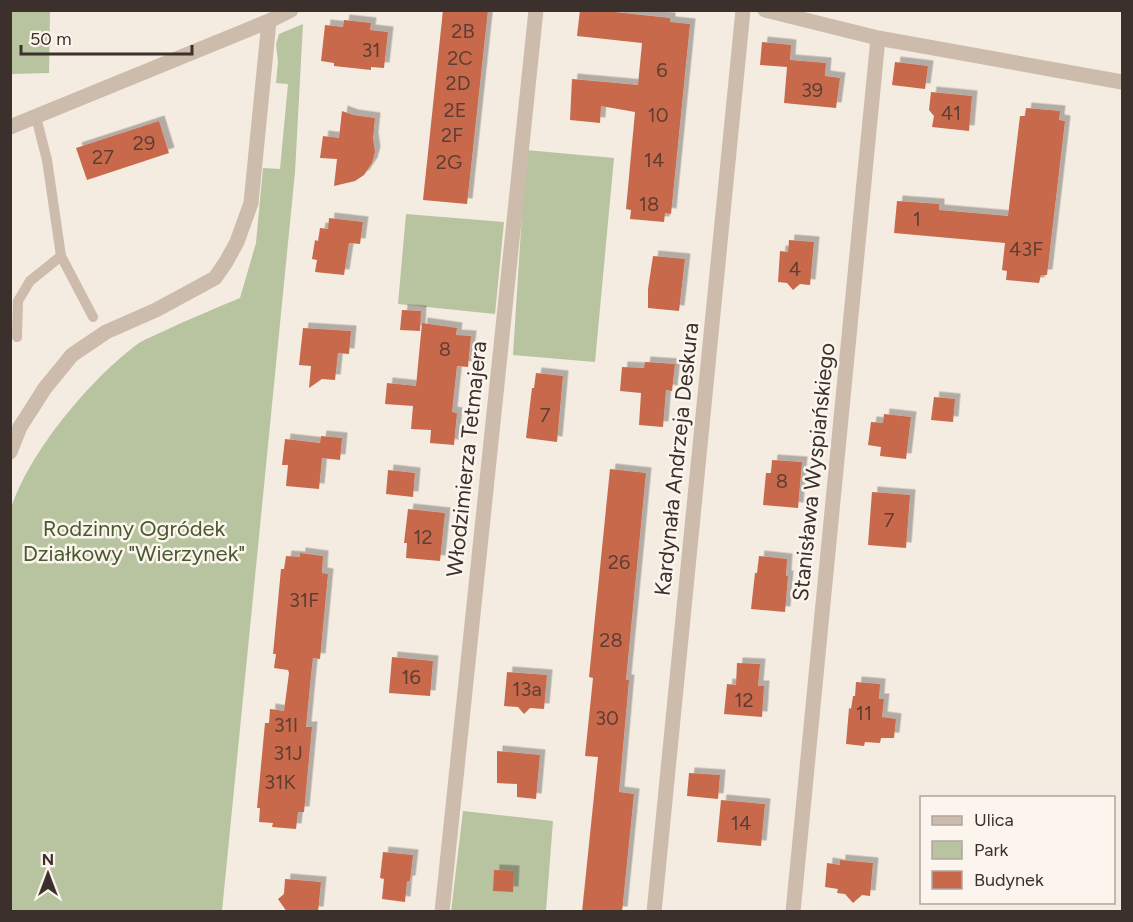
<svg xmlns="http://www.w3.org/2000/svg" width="1133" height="922" viewBox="0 0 1133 922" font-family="Figtree,sans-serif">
<defs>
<filter id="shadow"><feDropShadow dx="5.5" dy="-5.5" stdDeviation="0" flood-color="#0004"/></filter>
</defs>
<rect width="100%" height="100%" fill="#f4ebe1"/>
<path fill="#b8c4a0" d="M 10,11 L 50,11 L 49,73 L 11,74 Z
M 303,24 L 295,172 L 222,911 L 11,911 L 10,512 C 27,454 91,378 139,343 C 147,338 156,335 164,331 C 189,319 214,309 240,298 L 256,243 L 263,168 L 280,169 L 288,84 L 276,83 L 278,62 L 276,44 L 279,34 Z
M 526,150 L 614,158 L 595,362 L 513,355 Z
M 406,214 L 504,222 L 495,314 L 398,304 Z
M 463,811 L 553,821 L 546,911 L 451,912 Z"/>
<path fill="#c8694b" filter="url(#shadow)" d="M 443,10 L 488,10 L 467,204 L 423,200 Z
M 580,10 L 614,10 L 614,12 L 670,18 L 670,22 L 690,24 L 671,214 L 665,213 L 664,222 L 630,219 L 631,210 L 626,209 L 635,112 L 601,106 L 600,123 L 570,120 L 572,79 L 638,85 L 642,43 L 577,36 Z
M 344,20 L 371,23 L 370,30 L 388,32 L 384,68 L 371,67 L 371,70 L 334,66 L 334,63 L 321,61 L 325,25 L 343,27 Z
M 762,42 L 791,45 L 790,60 L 826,63 L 825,76 L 840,78 L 836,108 L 784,103 L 787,67 L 760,65 Z
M 895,62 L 928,66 L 925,89 L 892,85 Z
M 931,92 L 972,96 L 969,131 L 932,127 L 934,116 L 929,110 Z
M 1026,108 L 1060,111 L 1059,120 L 1065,121 L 1047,275 L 1041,275 L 1039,283 L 1006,280 L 1007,271 L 1002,270 L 1005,243 L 894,233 L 897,201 L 939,204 L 939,210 L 1008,216 L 1020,116 L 1025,116 Z
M 342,111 L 353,115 L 375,118 L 373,138 L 375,152 L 372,163 L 364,175 L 355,181 L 334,186 L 337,159 L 320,158 L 323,136 L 339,138 Z
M 159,121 L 169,153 L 87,180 L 76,148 Z
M 329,218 L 363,222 L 360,244 L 349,243 L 344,275 L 315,272 L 317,260 L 312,259 L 315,240 L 318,241 L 320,228 L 328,229 Z
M 789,240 L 814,242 L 810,285 L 800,284 L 793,290 L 787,283 L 778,282 L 780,251 L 788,252 Z
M 653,256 L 685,259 L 679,311 L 648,308 L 648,289 Z
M 402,310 L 421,311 L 420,331 L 400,330 Z
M 422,323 L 457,328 L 456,335 L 471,336 L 468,367 L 457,366 L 452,412 L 457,413 L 454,445 L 430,443 L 431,430 L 411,429 L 413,406 L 385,404 L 387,383 L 416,386 Z
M 303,328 L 351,331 L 349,354 L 338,353 L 335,380 L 322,379 L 309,388 L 311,366 L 299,365 Z
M 645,362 L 675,364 L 672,391 L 666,390 L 663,427 L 639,425 L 641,393 L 620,391 L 622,367 L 644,368 Z
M 536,373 L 563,376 L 557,442 L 526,438 L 532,388 L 534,388 Z
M 934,397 L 955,399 L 953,422 L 931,420 Z
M 884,414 L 911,417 L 906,459 L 880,456 L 881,447 L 868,445 L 871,422 L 883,423 Z
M 321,436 L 342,438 L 340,460 L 322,458 L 319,489 L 286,486 L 288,465 L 282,465 L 285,439 L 320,443 Z
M 772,460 L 802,462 L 798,508 L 763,505 L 766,473 L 771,473 Z
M 610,469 L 646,473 L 626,680 L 629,680 L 619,792 L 634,794 L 622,912 L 582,912 L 598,757 L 585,756 L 593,678 L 589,677 Z
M 388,470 L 415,473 L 413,497 L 386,494 Z
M 872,492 L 910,495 L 906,548 L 868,545 Z
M 408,509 L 445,513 L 440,561 L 406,558 L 407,543 L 404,543 Z
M 300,553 L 323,556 L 322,573 L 328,574 L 320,659 L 313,658 L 311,675 L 306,727 L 312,727 L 304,812 L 298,812 L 296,829 L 272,827 L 273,823 L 259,822 L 260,808 L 257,808 L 265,723 L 269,723 L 270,709 L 284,711 L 289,673 L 288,670 L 274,668 L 276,654 L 273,654 L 281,569 L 284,569 L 286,556 L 300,557 Z
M 759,556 L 787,559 L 786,576 L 788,576 L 785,612 L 751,609 L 755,573 L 757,573 Z
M 392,657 L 433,661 L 430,696 L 389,693 Z
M 737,663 L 760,664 L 758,686 L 764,686 L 762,717 L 724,714 L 727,684 L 736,685 Z
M 507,672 L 547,675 L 544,709 L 530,708 L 524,714 L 518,707 L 504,706 Z
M 856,682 L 880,684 L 879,699 L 884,699 L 882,717 L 896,719 L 894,738 L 881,738 L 880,743 L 865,742 L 864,746 L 846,744 L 849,708 L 851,709 L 853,696 L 855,696 Z
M 497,751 L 540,755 L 536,799 L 517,797 L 517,784 L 497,783 Z
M 689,773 L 720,775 L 718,799 L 687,796 Z
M 721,800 L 765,804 L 761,846 L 717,842 Z
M 383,852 L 413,855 L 410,881 L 407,881 L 405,902 L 382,899 L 384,879 L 380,878 Z
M 840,860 L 873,863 L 870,896 L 862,895 L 853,903 L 845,894 L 837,893 L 838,889 L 825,887 L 827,863 L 840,865 Z
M 494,870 L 514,871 L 513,892 L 493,891 Z
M 285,879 L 321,882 L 318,912 L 287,912 L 278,899 L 284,894 Z"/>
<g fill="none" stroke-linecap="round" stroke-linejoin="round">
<path stroke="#cdbbac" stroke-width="10" d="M 36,117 L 47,160 L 61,256 L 93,317
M 17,337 L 18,301 L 30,281 L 61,256"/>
<path stroke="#cdbbac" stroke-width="15" d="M 765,10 L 878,38 L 1122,82
M 10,127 L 269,21 L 291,10
M 10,452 L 20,427 L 45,388 L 72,355 L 106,332 L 156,310 L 215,278 L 226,262 L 237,242 L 251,203 L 269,21
M 442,912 L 536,10
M 654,912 L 743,10
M 793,912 L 878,38"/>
</g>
<g text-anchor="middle" stroke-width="5" stroke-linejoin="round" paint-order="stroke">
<g font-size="20" fill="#5e3e33">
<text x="463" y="38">2B</text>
<text x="371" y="57">31</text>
<text x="460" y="65">2C</text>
<text x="662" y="77">6</text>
<text x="458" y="90">2D</text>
<text x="812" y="97">39</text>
<text x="455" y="117">2E</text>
<text x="951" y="120">41</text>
<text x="658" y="122">10</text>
<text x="452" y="142">2F</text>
<text x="144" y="150">29</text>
<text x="103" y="164">27</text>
<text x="654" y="167">14</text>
<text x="449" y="169">2G</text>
<text x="649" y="211">18</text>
<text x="917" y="226">1</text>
<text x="1026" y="256">43F</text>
<text x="795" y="276">4</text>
<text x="445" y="356">8</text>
<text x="545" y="422">7</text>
<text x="782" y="488">8</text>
<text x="889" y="527">7</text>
<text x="423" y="544">12</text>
<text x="619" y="569">26</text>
<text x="304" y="607">31F</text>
<text x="611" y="647">28</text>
<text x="411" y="684">16</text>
<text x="527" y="696">13a</text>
<text x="744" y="707">12</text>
<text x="864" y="720">11</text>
<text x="607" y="725">30</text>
<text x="286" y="732">31I</text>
<text x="288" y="760">31J</text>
<text x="280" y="789">31K</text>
<text x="741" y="830">14</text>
</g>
<g font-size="22" fill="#3b302b" stroke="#fbf5ee">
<text transform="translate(466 459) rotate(-84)" y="8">Włodzimierza Tetmajera</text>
<text transform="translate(676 459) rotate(-84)" y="8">Kardynała Andrzeja Deskura</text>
<text transform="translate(813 472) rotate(-84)" y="8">Stanisława Wyspiańskiego</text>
</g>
<g font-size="22" fill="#4a5a2e" stroke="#fbf5ee">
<text x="134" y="536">Rodzinny Ogródek<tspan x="134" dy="25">Działkowy "Wierzynek"</tspan></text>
</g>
</g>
<rect width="1133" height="922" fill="none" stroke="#3b302b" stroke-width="24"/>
<rect x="920" y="796" width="195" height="108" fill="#fbf5ee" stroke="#aea6a0" stroke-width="1.5"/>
<rect x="932" y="816" width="30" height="9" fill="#cdbbac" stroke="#aea6a0" stroke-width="1.5"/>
<text x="974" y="826" font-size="18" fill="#3b302b">Ulica</text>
<rect x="932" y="841" width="30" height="18" fill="#b8c4a0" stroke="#aea6a0" stroke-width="1.5"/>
<text x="974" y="856" font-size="18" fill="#3b302b">Park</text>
<rect x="932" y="871" width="30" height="18" fill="#c8694b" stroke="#aea6a0" stroke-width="1.5"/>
<text x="974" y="886" font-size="18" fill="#3b302b">Budynek</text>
<g transform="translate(48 874)" stroke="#fbf5ee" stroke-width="4.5" paint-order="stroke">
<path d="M0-4.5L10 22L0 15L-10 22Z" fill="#3b302b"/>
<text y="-9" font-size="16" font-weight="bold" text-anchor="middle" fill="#3b302b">N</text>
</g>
<path d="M21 45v9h171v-9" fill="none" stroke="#3b302b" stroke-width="3"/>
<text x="30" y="45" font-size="18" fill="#3b302b" stroke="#fbf5ee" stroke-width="4.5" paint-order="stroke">50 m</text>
</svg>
